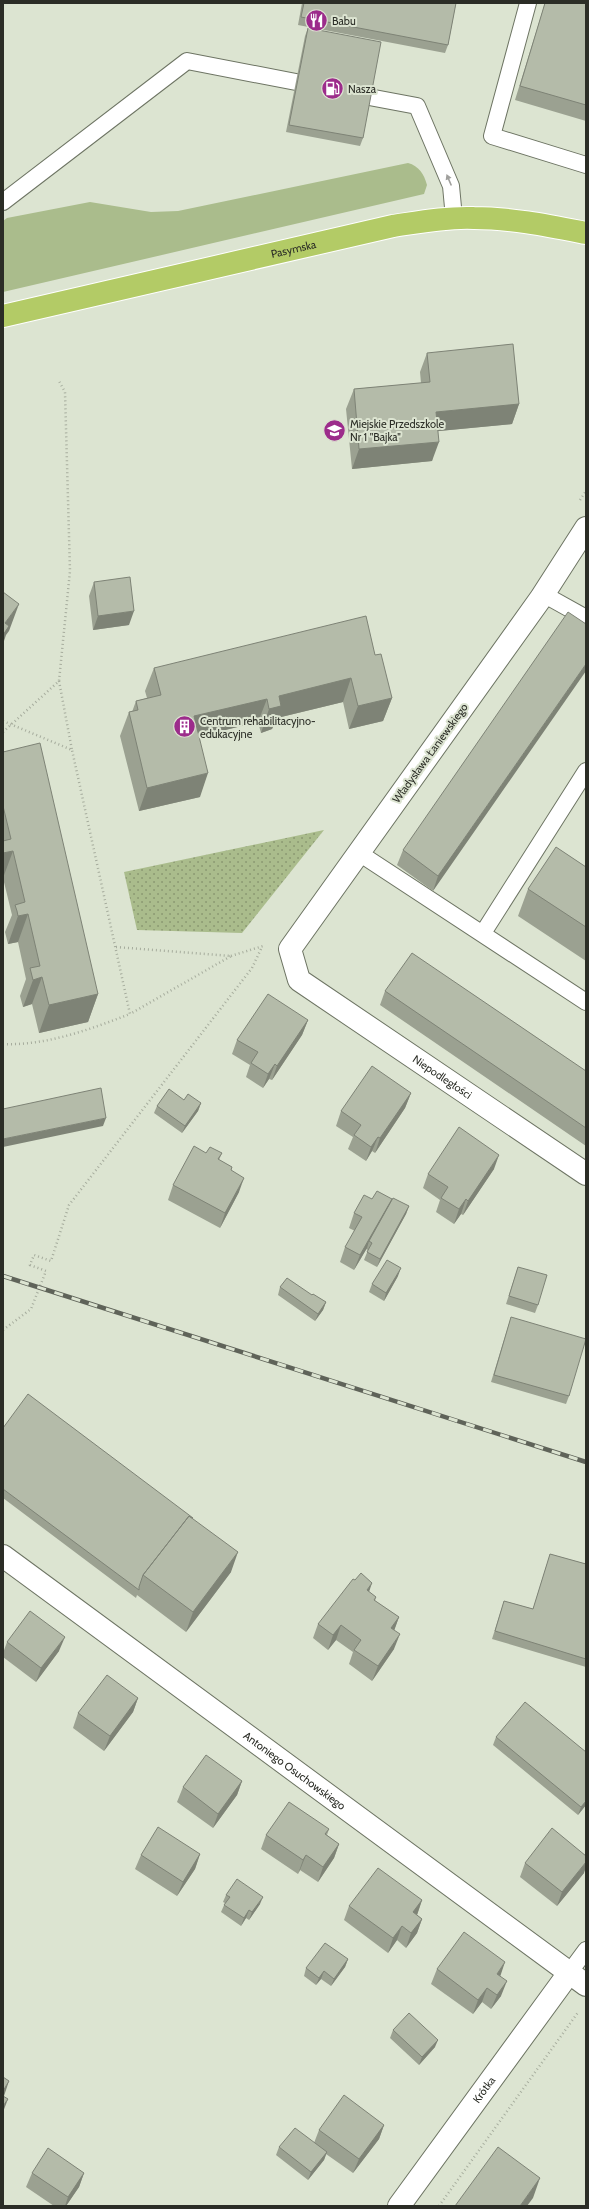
<svg xmlns="http://www.w3.org/2000/svg" width="589" height="2209" viewBox="0 0 589 2209" font-family="Cabin,sans-serif">
<defs>
<pattern id="park-dots" width="8" height="8" patternUnits="userSpaceOnUse"><rect width="8" height="8" fill="#aabc8c"/><path d="M2 2h.1M6 6h.1" fill="none" stroke="#8b9972" stroke-width="1.8" stroke-linecap="round"/></pattern>
</defs>
<rect width="100%" height="100%" fill="#dce4d1"/>
<path fill="#aabc8c" d="M 408,163 C 419,166 424,174 427,185 L 424,194 L 3,292 L 3,221 L 7,218 L 90,202 L 151,212 L 178,211 Z"/>
<path fill="url(#park-dots)" d="M 324,830 L 242,933 L 137,930 L 124,872 Z"/>
<g fill="none" stroke-linecap="round" stroke-linejoin="round">
<defs>
<path id="service" d="M 528,3 L 492,136 L 586,165
M 369,97 L 417,106 L 451,186 L 454,218
M 3,202 L 187,61 L 296,82
M 543,594 L 586,618
M 359,853 L 586,1002
M 483,933 L 586,771
M 569,1973 L 586,1950"/>
<g id="minor">
<path id="s1" d="M 586,528 L 541,598 L 290,949 L 299,980 L 586,1174"/>
<path id="s2" d="M 3,1556 L 586,1985"/>
<path id="s3" d="M 399,2206 L 569,1973"/>
</g>
<g id="primary">
<path id="s4" d="M 3,316 L 393,226 C 420,222 447,217 474,218 C 511,218 550,226 586,233"/>
</g>
</defs>
<use href="#service" stroke="#6d7463" stroke-width="18"/>
<use href="#minor" stroke="#6d7463" stroke-width="24"/>
<use href="#primary" stroke="#fff" stroke-width="24"/>
<path stroke="#a6ac9d" stroke-width="2.5" stroke-dasharray="1 3" stroke-linecap="butt" d="M 580,500 L 586,491
M 3,721 L 72,750 L 59,681
M 3,732 L 59,681 L 70,571 L 65,392 L 59,381
M 116,947 L 231,956 L 130,1014
M 231,956 L 263,946
M 3,1044 C 46,1046 91,1029 130,1014 L 72,750
M 3,1330 L 31,1309 L 46,1271 L 30,1265 L 34,1255 L 51,1261 L 69,1205 L 252,968 L 261,949
M 439,2206 L 579,2011"/>
<use href="#service" stroke="#fff" stroke-width="16"/>
<use href="#minor" stroke="#fff" stroke-width="22"/>
<use href="#primary" stroke="#b3cb66" stroke-width="22"/>
<defs>
<path id="rail" d="M 3,1276 L 586,1462"/>
</defs>
<use href="#rail" stroke="#5f6359" stroke-width="4.5"/>
<use href="#rail" stroke="#dce4d1" stroke-width="3" stroke-dasharray="9" stroke-linecap="butt"/>
</g>
<path fill="#9ba191" d="M 302,3 L 456,3 L 448,45 L 445,53 L 298,25 Z
M 545,3 L 586,3 L 586,121 L 515,100 Z
M 308,28 L 363,138 L 360,146 L 286,132 L 305,36 Z
M 427,353 L 519,404 L 512,424 L 438,431 L 432,461 L 352,469 L 346,409 L 354,389 L 421,383 L 420,372 Z
M 94,582 L 129,625 L 93,630 L 89,596 Z
M 586,624 L 433,891 L 397,865 L 403,850 Z
M 375,655 L 392,698 L 383,721 L 349,729 L 343,702 L 277,718 L 272,729 L 261,733 L 258,722 L 199,736 L 200,797 L 139,811 L 120,736 L 129,712 L 132,712 L 136,701 L 147,698 L 145,691 L 154,668 Z
M 3,752 L 98,994 L 88,1022 L 39,1033 L 32,1004 L 23,1007 L 20,996 L 26,979 L 18,942 L 8,944 L 5,932 L 12,915 L 3,878 Z
M 586,867 L 586,961 L 518,916 L 528,889 Z
M 385,991 L 586,1071 L 586,1146 L 380,1005 Z
M 308,1020 L 302,1035 L 272,1080 L 269,1079 L 263,1088 L 246,1077 L 250,1065 L 232,1054 L 237,1040 Z
M 411,1093 L 405,1108 L 375,1153 L 372,1151 L 366,1161 L 348,1149 L 353,1137 L 336,1126 L 341,1111 Z
M 184,1100 L 201,1103 L 198,1111 L 182,1133 L 154,1113 L 157,1106 Z
M 206,1153 L 222,1153 L 219,1160 L 232,1167 L 231,1170 L 239,1192 L 220,1228 L 168,1200 L 173,1185 Z
M 494,1169 L 463,1215 L 461,1214 L 454,1224 L 436,1212 L 440,1200 L 423,1188 L 428,1174 Z
M 372,1199 L 389,1205 L 409,1206 L 406,1214 L 377,1267 L 364,1260 L 368,1250 L 366,1249 L 367,1248 L 354,1270 L 340,1262 L 345,1247 L 355,1231 L 349,1228 L 354,1213 Z
M 518,1267 L 538,1305 L 535,1313 L 506,1304 Z
M 398,1276 L 384,1301 L 369,1292 L 372,1284 Z
M 280,1287 L 312,1295 L 326,1302 L 323,1310 L 315,1321 L 278,1295 Z
M 511,1317 L 569,1396 L 566,1404 L 491,1382 Z
M 3,1428 L 192,1518 L 231,1572 L 186,1632 L 137,1595 L 136,1598 L 3,1498 Z
M 550,1554 L 586,1564 L 586,1667 L 492,1639 L 504,1601 L 533,1609 Z
M 369,1592 L 376,1597 L 375,1601 L 399,1617 L 394,1630 L 394,1649 L 372,1681 L 349,1664 L 353,1652 L 336,1640 L 328,1650 L 313,1638 L 318,1624 Z
M 7,1642 L 59,1651 L 36,1682 L 3,1657 L 3,1653 Z
M 138,1698 L 133,1712 L 104,1751 L 73,1728 L 78,1713 Z
M 496,1737 L 586,1805 L 578,1815 L 493,1745 Z
M 242,1781 L 237,1795 L 213,1828 L 177,1802 L 183,1787 Z
M 329,1829 L 327,1835 L 339,1844 L 334,1858 L 318,1882 L 300,1870 L 298,1874 L 261,1849 L 266,1835 Z
M 200,1854 L 195,1869 L 177,1896 L 135,1869 L 141,1855 Z
M 525,1863 L 584,1873 L 557,1906 L 520,1877 Z
M 226,1895 L 260,1904 L 249,1920 L 246,1918 L 241,1926 L 221,1912 L 225,1903 L 223,1902 Z
M 422,1900 L 417,1915 L 422,1919 L 417,1933 L 406,1948 L 397,1940 L 388,1953 L 344,1920 L 349,1906 Z
M 348,1959 L 345,1967 L 331,1986 L 321,1979 L 316,1985 L 304,1976 L 306,1968 Z
M 437,1969 L 500,1976 L 501,1996 L 491,2009 L 482,2002 L 473,2014 L 431,1984 Z
M 393,2030 L 435,2047 L 419,2065 L 390,2038 Z
M 384,2125 L 379,2139 L 353,2173 L 326,2154 L 324,2160 L 308,2180 L 276,2155 L 279,2147 L 314,2143 L 319,2130 Z
M 32,2173 L 84,2173 L 79,2187 L 66,2206 L 54,2206 L 26,2187 Z"/>
<path fill="#7e8376" d="M 519,404 L 512,424 L 429,432 L 436,412 Z
M 439,442 L 432,461 L 352,469 L 359,449 Z
M 19,604 L 9,631 L 6,635 L 3,644 L 3,628 L 5,623 Z
M 134,611 L 129,625 L 93,630 L 98,616 Z
M 586,664 L 586,671 L 433,891 L 438,876 Z
M 351,678 L 343,702 L 277,718 L 272,729 L 261,733 L 269,709 L 279,696 Z
M 392,698 L 383,721 L 349,729 L 358,706 Z
M 267,699 L 258,722 L 185,740 L 194,716 Z
M 208,773 L 200,797 L 139,811 L 147,788 Z
M 13,851 L 3,878 L 3,853 Z
M 28,914 L 18,942 L 8,944 L 18,916 Z
M 42,977 L 32,1004 L 23,1007 L 33,980 Z
M 98,994 L 88,1022 L 39,1033 L 49,1005 Z
M 308,1020 L 302,1035 L 272,1080 L 277,1066 Z
M 275,1064 L 269,1079 L 263,1088 L 268,1074 Z
M 411,1093 L 405,1108 L 375,1153 L 380,1138 Z
M 201,1103 L 198,1111 L 182,1133 L 185,1126 Z
M 106,1118 L 103,1126 L 3,1147 L 3,1139 Z
M 378,1137 L 372,1151 L 366,1161 L 371,1147 Z
M 499,1155 L 494,1169 L 463,1215 L 468,1201 Z
M 244,1178 L 239,1192 L 220,1228 L 225,1213 Z
M 392,1199 L 386,1213 L 369,1241 L 367,1248 L 354,1270 L 360,1255 Z
M 466,1199 L 461,1214 L 454,1224 L 459,1209 Z
M 409,1206 L 406,1214 L 377,1267 L 380,1259 Z
M 401,1268 L 398,1276 L 384,1301 L 386,1293 Z
M 326,1302 L 323,1310 L 315,1321 L 318,1314 Z
M 238,1552 L 231,1572 L 186,1632 L 193,1612 Z
M 372,1583 L 367,1598 L 367,1590 Z
M 399,1617 L 394,1631 L 391,1628 Z
M 341,1625 L 336,1640 L 328,1650 L 333,1635 Z
M 400,1634 L 394,1649 L 372,1681 L 378,1666 Z
M 65,1637 L 59,1651 L 36,1682 L 41,1668 Z
M 138,1698 L 133,1712 L 104,1751 L 110,1736 Z
M 242,1781 L 237,1795 L 213,1828 L 218,1814 Z
M 586,1801 L 586,1805 L 578,1815 L 581,1807 Z
M 339,1844 L 334,1858 L 318,1882 L 323,1867 Z
M 200,1854 L 195,1869 L 177,1896 L 183,1882 Z
M 306,1855 L 300,1870 L 298,1874 L 303,1860 Z
M 586,1862 L 586,1867 L 584,1873 L 557,1906 L 562,1892 Z
M 263,1897 L 260,1904 L 249,1920 L 252,1912 Z
M 422,1900 L 417,1915 L 413,1912 Z
M 249,1910 L 246,1918 L 241,1926 L 244,1918 Z
M 422,1919 L 417,1933 L 406,1948 L 411,1933 Z
M 402,1926 L 397,1940 L 388,1953 L 393,1938 Z
M 348,1959 L 345,1967 L 331,1986 L 334,1979 Z
M 505,1962 L 500,1977 L 497,1974 Z
M 324,1971 L 321,1979 L 316,1985 L 319,1978 Z
M 507,1981 L 501,1996 L 491,2009 L 497,1995 Z
M 487,1988 L 482,2002 L 473,2014 L 478,2000 Z
M 438,2040 L 435,2047 L 419,2065 L 422,2057 Z
M 9,2081 L 4,2096 L 3,2097 L 3,2091 Z
M 8,2099 L 3,2112 L 3,2106 Z
M 384,2125 L 379,2139 L 353,2173 L 359,2159 Z
M 327,2152 L 324,2160 L 308,2180 L 311,2172 Z
M 84,2173 L 79,2187 L 66,2206 L 65,2206 L 68,2197 Z
M 540,2178 L 533,2198 L 527,2206 L 520,2206 Z"/>
<path fill="#b4bba9" stroke="#7e8376" d="M 304,3 L 456,3 L 448,45 L 301,17 Z
M 545,3 L 586,3 L 586,105 L 520,86 Z
M 308,28 L 381,42 L 363,138 L 289,125 Z
M 513,344 L 519,404 L 436,412 L 439,442 L 359,449 L 354,389 L 430,382 L 427,353 Z
M 130,577 L 134,611 L 98,616 L 94,582 Z
M 3,592 L 19,604 L 5,623 L 9,626 L 3,635 Z
M 568,612 L 586,624 L 586,664 L 438,876 L 403,850 Z
M 366,616 L 375,655 L 381,654 L 392,698 L 358,706 L 351,678 L 279,696 L 281,706 L 269,709 L 267,699 L 194,716 L 208,773 L 147,788 L 129,712 L 138,710 L 136,701 L 161,695 L 154,668 Z
M 40,743 L 98,994 L 49,1005 L 42,977 L 33,980 L 30,968 L 40,966 L 28,914 L 18,916 L 17,911 L 15,905 L 25,902 L 13,851 L 3,853 L 3,841 L 11,839 L 3,806 L 3,752 Z
M 556,847 L 586,867 L 586,927 L 528,889 Z
M 412,953 L 586,1071 L 586,1128 L 385,991 Z
M 268,994 L 308,1020 L 277,1066 L 275,1064 L 268,1074 L 251,1063 L 258,1052 L 237,1040 Z
M 372,1066 L 411,1093 L 380,1138 L 378,1137 L 371,1147 L 354,1135 L 361,1125 L 341,1111 Z
M 101,1088 L 106,1118 L 3,1139 L 3,1109 Z
M 169,1089 L 184,1100 L 188,1094 L 201,1103 L 185,1126 L 157,1106 Z
M 459,1127 L 499,1155 L 468,1201 L 466,1199 L 459,1209 L 441,1198 L 448,1187 L 428,1174 Z
M 194,1146 L 206,1153 L 210,1147 L 222,1153 L 218,1159 L 232,1167 L 231,1170 L 244,1178 L 225,1213 L 173,1185 Z
M 377,1191 L 392,1199 L 360,1255 L 345,1247 L 362,1217 L 354,1213 L 364,1195 L 372,1199 Z
M 393,1198 L 409,1206 L 380,1259 L 367,1252 L 372,1243 L 369,1241 Z
M 387,1260 L 401,1268 L 386,1293 L 372,1284 Z
M 518,1267 L 547,1275 L 538,1305 L 509,1296 Z
M 287,1278 L 312,1295 L 313,1294 L 326,1302 L 318,1314 L 280,1287 Z
M 511,1317 L 586,1339 L 569,1396 L 494,1375 Z
M 28,1394 L 193,1518 L 192,1518 L 189,1516 L 143,1575 L 139,1587 L 139,1590 L 3,1489 L 3,1428 Z
M 189,1516 L 238,1552 L 193,1612 L 143,1575 Z
M 550,1554 L 586,1564 L 586,1659 L 495,1631 L 504,1601 L 533,1609 Z
M 361,1573 L 372,1583 L 367,1590 L 376,1597 L 374,1600 L 399,1617 L 391,1628 L 400,1634 L 378,1666 L 354,1650 L 361,1640 L 341,1625 L 333,1635 L 318,1624 L 353,1579 L 355,1580 Z
M 30,1611 L 65,1637 L 41,1668 L 7,1642 Z
M 107,1675 L 138,1698 L 110,1736 L 78,1713 Z
M 525,1702 L 586,1752 L 586,1801 L 581,1807 L 496,1737 Z
M 206,1755 L 242,1781 L 218,1814 L 183,1787 Z
M 289,1802 L 329,1829 L 325,1834 L 339,1844 L 323,1867 L 306,1855 L 303,1860 L 266,1835 Z
M 158,1827 L 200,1854 L 183,1882 L 141,1855 Z
M 552,1828 L 586,1856 L 586,1862 L 562,1892 L 525,1863 Z
M 378,1868 L 422,1900 L 413,1912 L 422,1919 L 411,1933 L 402,1926 L 393,1938 L 349,1906 Z
M 237,1879 L 263,1897 L 252,1912 L 249,1910 L 244,1918 L 224,1905 L 230,1897 L 226,1895 Z
M 464,1932 L 505,1962 L 497,1974 L 507,1981 L 497,1995 L 487,1988 L 478,2000 L 437,1969 Z
M 325,1943 L 348,1959 L 334,1979 L 324,1971 L 319,1978 L 306,1968 Z
M 409,2013 L 438,2040 L 422,2057 L 393,2030 Z
M 3,2077 L 9,2081 L 3,2091 Z
M 344,2095 L 384,2125 L 359,2159 L 319,2130 Z
M 3,2096 L 8,2099 L 3,2106 Z
M 295,2128 L 327,2152 L 311,2172 L 279,2147 Z
M 498,2147 L 540,2178 L 520,2206 L 455,2206 Z
M 48,2148 L 84,2173 L 68,2197 L 32,2173 Z"/>
<defs><path id="oneway-solid" d="M-6-.8H1V-3.2L6.5 0L1 3.2V.8H-6Z"/></defs>
<use fill="#a0a09d" href="#oneway-solid" transform="translate(449 180) rotate(-113)"/>
<defs>
<symbol id="restaurant-disc" viewBox="-11 -11 22 22"><circle r="9.5" fill="#9c2c8b" stroke="#dce4d1"/><path d="M-5-6h1v4h1v-4h1v4h1v-4h1v5L-1.5 .5V6h-2V.5L-5-1ZM5-6V6H3V1.5H1.5Q1.5-4 5-6Z" fill="#fff"/></symbol>
<symbol id="fuel-disc" viewBox="-11 -11 22 22"><circle r="9.5" fill="#9c2c8b" stroke="#dce4d1"/><path d="M-5.5-6h7V0h2V4h1.3V-2.5L3-4.5l.8-.8L6-3V5H2.5V1h-1V6h-7ZM-4.2-4.7v3.2H.2V-4.7Z" fill="#fff"/></symbol>
<symbol id="school-disc" viewBox="-11 -11 22 22"><circle r="9.5" fill="#9c2c8b" stroke="#dce4d1"/><path d="M0-5L7-2L0 1L-7-2ZM-4 1L0 2.5L4 1V4Q0 6-4 4Z" fill="#fff"/></symbol>
<symbol id="building-disc" viewBox="-11 -11 22 22"><circle r="9.5" fill="#9c2c8b" stroke="#dce4d1"/><path d="M-4-6H4V6H1V3H-1V6H-4ZM-2.5-4.3h1.7v1.8h-1.7ZM.8-4.3h1.7v1.8H.8ZM-2.5-1h1.7V.8h-1.7ZM.8-1h1.7V.8H.8Z" fill="#fff"/></symbol>
</defs>
<g fill-rule="evenodd">
<use href="#restaurant-disc" x="304" y="8" width="25" height="25"/>
<use href="#fuel-disc" x="320" y="76" width="25" height="25"/>
<use href="#school-disc" x="322" y="418" width="25" height="25"/>
<use href="#building-disc" x="172" y="714" width="25" height="25"/>
</g>
<g text-anchor="middle" stroke-width="4" stroke-linejoin="round" paint-order="stroke">
<g font-size="11" fill="#2b2d26" stroke="#dce4d1" text-anchor="start">
<text x="332" y="25">Babu</text>
<text x="348" y="93">Nasza</text>
<text x="350" y="428">Miejskie Przedszkole<tspan x="350" dy="13">Nr 1 "Bajka"</tspan></text>
<text x="200" y="725">Centrum rehabilitacyjno-<tspan x="200" dy="13">edukacyjne</tspan></text>
</g>
<g font-size="11" fill="#2b2d26" stroke="#dce4d1">
<text dy="4" stroke="none"><textPath href="#s4" startOffset="298">Pasymska</textPath></text>
<text transform="translate(430 753) rotate(-54)" y="4">Władysława Łaniewskiego</text>
<text dy="4" stroke="none"><textPath href="#s1" startOffset="720">Niepodległości</textPath></text>
<text dy="4" stroke="none"><textPath href="#s2" startOffset="362">Antoniego Osuchowskiego</textPath></text>
<text dy="4" stroke="none"><textPath href="#s3" startOffset="144">Krótka</textPath></text>
</g>
</g>
<rect width="589" height="2209" fill="none" stroke="#2b2d26" stroke-width="8"/>
</svg>
